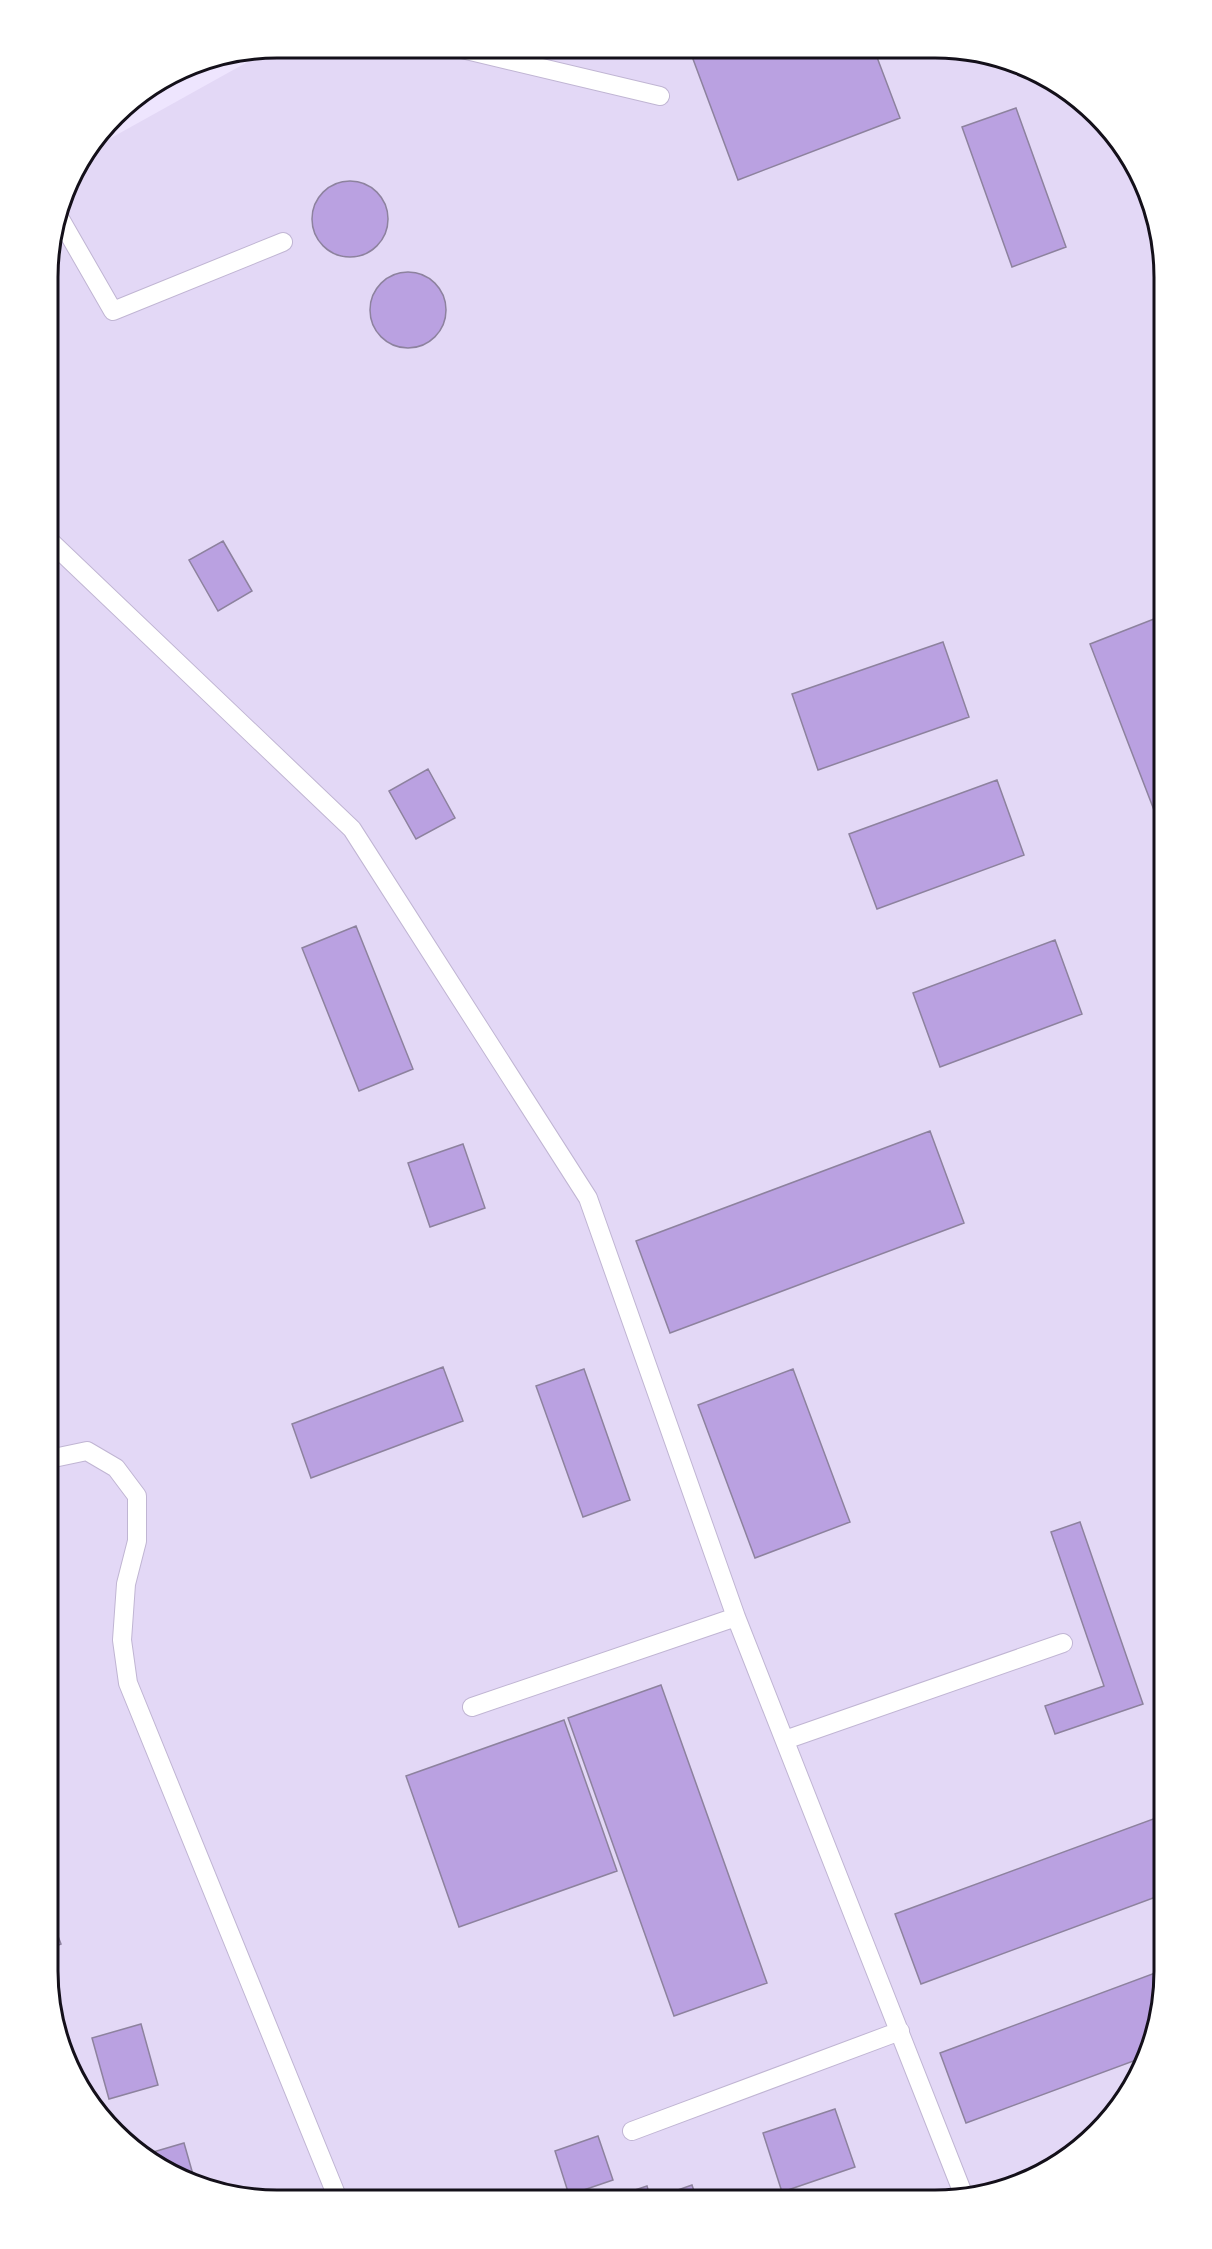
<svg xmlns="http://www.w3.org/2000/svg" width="1212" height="2249" viewBox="0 0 1212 2249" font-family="'DejaVu Sans',sans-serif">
<rect width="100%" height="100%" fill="#eee5fe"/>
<path fill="#e3d8f6" d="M 278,48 L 979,52 L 1036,72 L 1086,105 L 1125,150 L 1152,203 L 1164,278 L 1163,1987 L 1147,2059 L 1116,2111 L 1062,2162 L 1009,2189 L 934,2201 L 247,2199 L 189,2183 L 126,2144 L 87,2099 L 60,2046 L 48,1971 L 50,248 L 72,176 L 93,148 L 269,50 Z"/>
<path fill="#baa1e1" stroke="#8d829e" stroke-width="1.5" d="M 690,51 L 875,52 L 900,118 L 738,180 Z
M 1016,108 L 1066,247 L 1012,267 L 962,127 Z
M312 219a38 38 0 1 1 76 0a38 38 0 1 1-76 0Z
M370 310a38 38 0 1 1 76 0a38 38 0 1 1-76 0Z
M 223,541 L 252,591 L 218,611 L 189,560 Z
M 1159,617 L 1164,631 L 1164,836 L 1090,644 Z
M 943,642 L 969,717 L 818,770 L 792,694 Z
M 428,769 L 455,818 L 416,839 L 389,791 Z
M 997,780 L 1024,855 L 877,909 L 849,834 Z
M 356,926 L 413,1069 L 359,1091 L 302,948 Z
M 1055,940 L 1082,1014 L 940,1067 L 913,993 Z
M 930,1131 L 964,1223 L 670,1333 L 636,1241 Z
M 463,1144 L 485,1208 L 430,1227 L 408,1163 Z
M 443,1367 L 463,1421 L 311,1478 L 292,1424 Z
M 584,1369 L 630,1500 L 583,1517 L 536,1386 Z
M 793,1369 L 850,1522 L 755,1558 L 698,1405 Z
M 1080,1522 L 1143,1704 L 1055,1734 L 1045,1706 L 1104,1686 L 1051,1532 Z
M 661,1685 L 767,1983 L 674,2016 L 568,1718 Z
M 564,1720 L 617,1871 L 459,1927 L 406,1776 Z
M 1164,1815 L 1164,1894 L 921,1984 L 895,1914 Z
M 48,1910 L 61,1944 L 48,1949 Z
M 1163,1970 L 1163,1987 L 1147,2056 L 966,2123 L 940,2053 Z
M 141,2024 L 158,2085 L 109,2099 L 92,2038 Z
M 835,2109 L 855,2167 L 782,2192 L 763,2133 Z
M 598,2136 L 613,2180 L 569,2195 L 555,2151 Z
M 184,2143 L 196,2185 L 189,2183 L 143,2155 Z
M 692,2185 L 697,2200 L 678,2200 L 675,2191 Z
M 647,2186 L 651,2200 L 605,2200 Z"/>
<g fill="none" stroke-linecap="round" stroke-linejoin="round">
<defs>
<path id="lane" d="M 462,49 L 660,96
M 59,217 L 113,311 L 283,242
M 50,541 L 352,829 L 588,1198 L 736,1617 L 964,2196
M 49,1459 L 87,1451 L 116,1468 L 137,1496 L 137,1541 L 126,1584 L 122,1640 L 128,1683 L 338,2199
M 472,1707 L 736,1617
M 785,1740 L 1063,1643
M 632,2131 L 900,2031"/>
</defs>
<use href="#lane" stroke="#c0b5d3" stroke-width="20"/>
<use href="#lane" stroke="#fff" stroke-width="18"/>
</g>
<path d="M0 0H1212V2249H0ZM277 58H935A219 219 0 0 1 1154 277V1971A219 219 0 0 1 935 2190H277A219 219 0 0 1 58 1971V277A219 219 0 0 1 277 58Z" fill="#fff" fill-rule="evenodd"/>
<path fill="none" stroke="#14101a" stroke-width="3" d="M277 58H935A219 219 0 0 1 1154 277V1971A219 219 0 0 1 935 2190H277A219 219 0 0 1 58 1971V277A219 219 0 0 1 277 58Z"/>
</svg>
